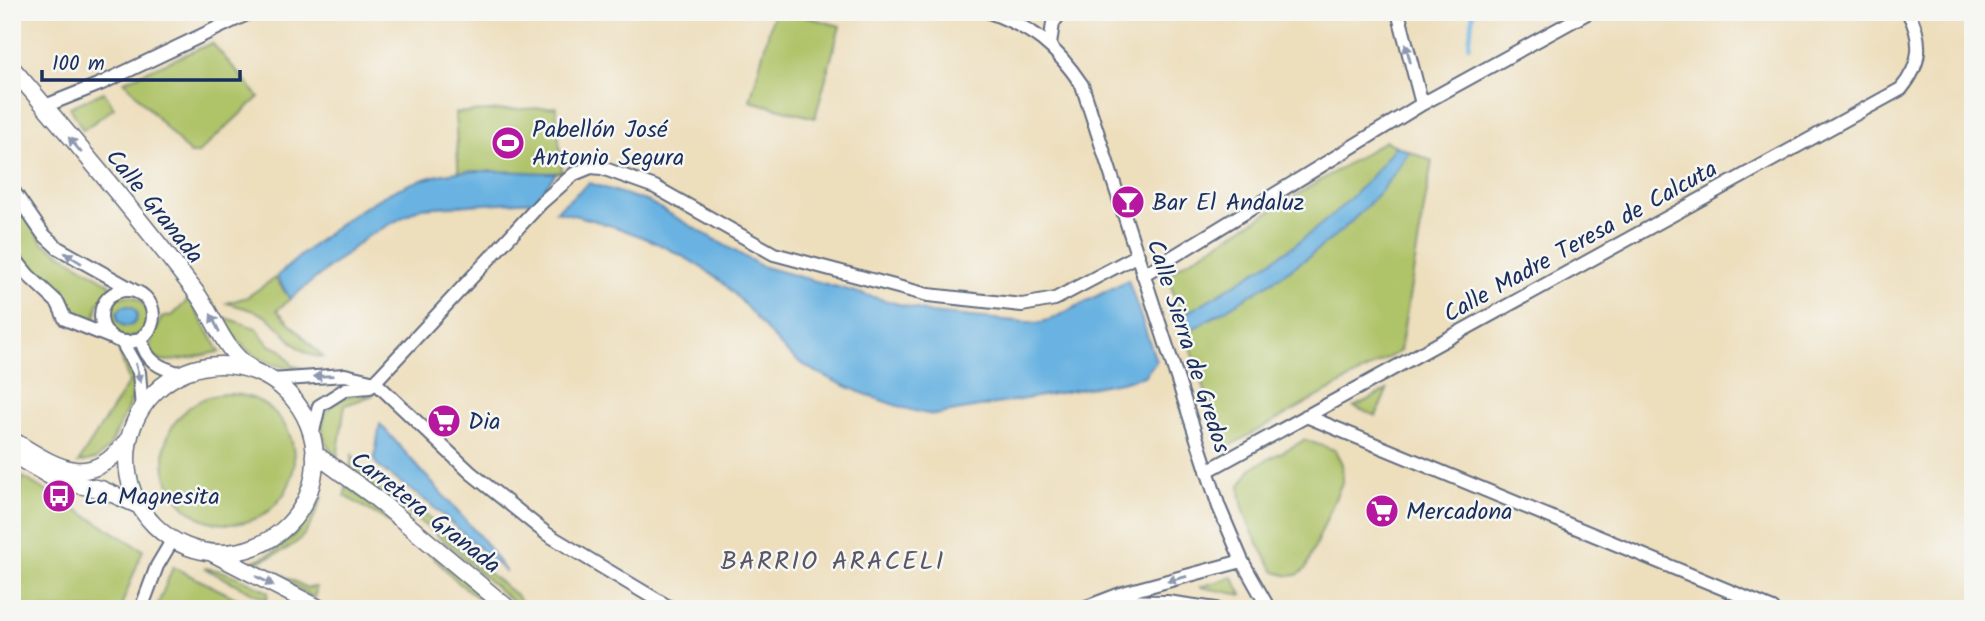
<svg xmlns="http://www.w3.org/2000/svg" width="1985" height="621" viewBox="0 0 1985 621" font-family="Kalam,sans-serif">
<rect width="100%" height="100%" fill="#f6f6f2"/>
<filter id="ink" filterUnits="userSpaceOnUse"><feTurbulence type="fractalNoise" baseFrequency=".0143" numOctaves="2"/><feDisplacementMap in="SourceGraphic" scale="14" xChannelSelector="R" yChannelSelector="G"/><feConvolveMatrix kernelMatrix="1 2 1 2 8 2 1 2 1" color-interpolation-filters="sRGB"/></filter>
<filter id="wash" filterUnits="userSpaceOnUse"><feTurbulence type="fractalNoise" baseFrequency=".00686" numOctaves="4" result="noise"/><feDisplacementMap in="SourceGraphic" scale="28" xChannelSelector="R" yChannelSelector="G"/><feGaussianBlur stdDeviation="1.57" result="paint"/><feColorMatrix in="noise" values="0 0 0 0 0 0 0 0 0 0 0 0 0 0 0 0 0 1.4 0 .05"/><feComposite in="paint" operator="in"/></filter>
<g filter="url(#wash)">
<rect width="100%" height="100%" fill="#eddebc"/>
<path fill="#afc368" stroke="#657963" stroke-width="2" d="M 774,12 L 788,12 L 840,26 L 815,118 L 750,101 Z
M 212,43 L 259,97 L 197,154 L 190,154 L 124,81 Z
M 104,92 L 114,108 L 83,130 L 70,107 Z
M 556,107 L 562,172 L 459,181 L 455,113 Z
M 1385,141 L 1432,161 L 1400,351 L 1224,449 L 1167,274 Z
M 12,197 L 43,243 L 110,284 L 110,289 L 98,304 L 94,325 L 72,319 L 12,248 Z
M 275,278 L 290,299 L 277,310 L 323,357 C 294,357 284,323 259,313 C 250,309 237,306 227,303 L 247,297 Z
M106 317a21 21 0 1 1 42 0a21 21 0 1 1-42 0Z
M 189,299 L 220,352 C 205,352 145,377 150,343 C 152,335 159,327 161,318 L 173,315 Z
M 223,317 L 256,328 L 269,345 L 282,350 L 293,366 L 308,369 C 269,369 239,353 223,317 Z
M 119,350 L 134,375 L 132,399 L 109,448 L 96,459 L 78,463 L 129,382 Z
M 1387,390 L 1376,416 L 1354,407 Z
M164 459a65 65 0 1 1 130 0a65 65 0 1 1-130 0Z
M 353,395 L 374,395 L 345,405 L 337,458 C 312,432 320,404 353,395 Z
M 1305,440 L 1335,450 L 1342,464 L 1343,480 L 1306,568 C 1297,579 1287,576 1275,572 C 1260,549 1239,513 1240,485 L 1253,467 Z
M 352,455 L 363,471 L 390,490 L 414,513 L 428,516 L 453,544 L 516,595 L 527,609 L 521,609 L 430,529 L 350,471 Z
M 23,477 L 143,550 L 120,609 L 12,609 L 12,549 Z
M 346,486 L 407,532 L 498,609 L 493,609 L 460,584 L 424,548 L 384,519 L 345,496 Z
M 323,495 C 306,540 302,544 257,562 L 307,588 L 316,587 L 315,598 L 251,562 C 286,551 306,526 323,495 Z
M 173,567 L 258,609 L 156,609 Z
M 204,568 C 226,570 248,581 268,592 L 267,600 Z
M 1233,577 L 1242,595 L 1200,587 Z"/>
<path fill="#69b2e1" stroke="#4270a0" stroke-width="2" d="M 1395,146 L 1409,151 C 1359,236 1270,284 1187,332 L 1181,316 C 1261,270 1342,222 1395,146 Z
M 556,173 L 535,201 L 420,208 L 368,236 L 290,299 L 277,276 C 324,235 379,186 444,174 C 475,168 523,173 556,173 Z
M 589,183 L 649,202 L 761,266 L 931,313 L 1038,323 L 1052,319 L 1128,280 L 1156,361 L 1144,376 L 1121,382 L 934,415 C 899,410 814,377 788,353 C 763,330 744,299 718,279 C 671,244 612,223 556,211 Z
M117 316a10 10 0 1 1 20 0a10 10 0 1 1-20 0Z
M 380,424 L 482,539 L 506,572 L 430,504 L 379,467 L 374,460 Z"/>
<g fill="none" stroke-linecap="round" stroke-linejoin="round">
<path stroke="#69b2e1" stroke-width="4.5" d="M 1469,46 L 1473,12"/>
</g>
</g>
<g filter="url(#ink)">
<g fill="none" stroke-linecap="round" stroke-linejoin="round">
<defs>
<path id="minor" d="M 989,12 C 1034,29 1055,45 1082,85 L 1219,507 L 1242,561 L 1269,609
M 1398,12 L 1422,104
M 1000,15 L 1027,12
M 1050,45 L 1053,23 L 1061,12
M 45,106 L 100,84 L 251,12
M 12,189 L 43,234 L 58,248 L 133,290
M 12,255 L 28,275 L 58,303 L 65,319 L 110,337
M 1143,275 L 1422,104 L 1589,12
M101 316a26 26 0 1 1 52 0a26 26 0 1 1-52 0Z
M 141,339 C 146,362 160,368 182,374
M 122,342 L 139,372 L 142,409
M 271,380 L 345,375 L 375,382 L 471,473 L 547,534 L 672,609
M 1306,416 L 1773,609
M 312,436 L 319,406 L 346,389 L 370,387 L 541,203 L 574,174 L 591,167 L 602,168 L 655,187 L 774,254 L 928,295 L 1022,305 L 1055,299 L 1138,255
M 1207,471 L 1901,89 C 1922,64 1923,40 1908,12
M 1112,601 L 1167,602 L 1216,609
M 141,609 L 157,566 L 173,539
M 1081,609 L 1123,593 L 1242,561"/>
<path id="major" d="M 12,68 C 75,141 137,215 195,291 C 215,317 223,351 251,368
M127 459a94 94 0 1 1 188 0a94 94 0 1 1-188 0Z
M 12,440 C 58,468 90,492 129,438
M 314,453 L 372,495 L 509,609
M 12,454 L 60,482 L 101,489 L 140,506
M 212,553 L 321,609"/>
</defs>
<use href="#minor" stroke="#646c7f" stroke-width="16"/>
<use href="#major" stroke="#646c7f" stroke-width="19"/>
<use href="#minor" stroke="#fff" stroke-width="12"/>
<use href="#major" stroke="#fff" stroke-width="16"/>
</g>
<defs><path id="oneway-solid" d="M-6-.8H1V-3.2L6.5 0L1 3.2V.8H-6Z" transform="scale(1.75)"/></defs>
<g fill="#8d97ae">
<use href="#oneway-solid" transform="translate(1408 53) rotate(-104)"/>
<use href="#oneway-solid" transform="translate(75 145) rotate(-130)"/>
<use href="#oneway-solid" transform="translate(73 258) rotate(-148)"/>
<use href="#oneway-solid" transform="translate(215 323) rotate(-116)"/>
<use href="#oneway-solid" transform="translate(138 373) rotate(75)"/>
<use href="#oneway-solid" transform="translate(323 376) rotate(178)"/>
<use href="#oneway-solid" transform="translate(1177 579) rotate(165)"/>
<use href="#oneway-solid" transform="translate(265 581) rotate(27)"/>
</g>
</g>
<defs>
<symbol id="stadium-disc" viewBox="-11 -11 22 22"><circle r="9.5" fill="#b5179e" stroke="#f6f6f2"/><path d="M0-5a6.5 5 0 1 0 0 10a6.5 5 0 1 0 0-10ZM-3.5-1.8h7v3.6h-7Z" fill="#fff"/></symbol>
<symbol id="bar-disc" viewBox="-11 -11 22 22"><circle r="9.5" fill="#b5179e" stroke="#f6f6f2"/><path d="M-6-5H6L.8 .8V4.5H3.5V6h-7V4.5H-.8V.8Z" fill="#fff"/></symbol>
<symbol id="supermarket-disc" viewBox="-11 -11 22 22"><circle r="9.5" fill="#b5179e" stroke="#f6f6f2"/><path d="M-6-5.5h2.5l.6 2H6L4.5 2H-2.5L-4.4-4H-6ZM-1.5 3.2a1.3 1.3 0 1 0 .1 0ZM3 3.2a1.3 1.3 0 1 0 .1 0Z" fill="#fff"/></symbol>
<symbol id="bus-disc" viewBox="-11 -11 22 22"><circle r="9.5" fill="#b5179e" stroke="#f6f6f2"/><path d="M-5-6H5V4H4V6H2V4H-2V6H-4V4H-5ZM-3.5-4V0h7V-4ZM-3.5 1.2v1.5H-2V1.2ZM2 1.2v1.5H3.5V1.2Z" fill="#fff"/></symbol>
</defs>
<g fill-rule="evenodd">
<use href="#stadium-disc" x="489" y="124" width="38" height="38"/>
<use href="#bar-disc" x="1109" y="183" width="38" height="38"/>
<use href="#supermarket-disc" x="425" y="402" width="38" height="38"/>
<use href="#bus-disc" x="40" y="477" width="38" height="38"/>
<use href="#supermarket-disc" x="1363" y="492" width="38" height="38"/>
</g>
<g text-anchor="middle" stroke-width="5" stroke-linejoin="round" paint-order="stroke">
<g font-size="24" fill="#1b2f5e" stroke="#f6f6f2" text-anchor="start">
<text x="532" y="137">Pabellón José<tspan x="532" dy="28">Antonio Segura</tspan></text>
<text x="1152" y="210">Bar El Andaluz</text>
<text x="468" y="429">Dia</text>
<text x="84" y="504">La Magnesita</text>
<text x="1406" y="519">Mercadona</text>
</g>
<g font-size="24" fill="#1b2f5e" stroke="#f6f6f2">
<text transform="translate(155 206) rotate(51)" y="8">Calle Granada</text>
<text transform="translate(1580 241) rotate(-29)" y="8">Calle Madre Teresa de Calcuta</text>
<text transform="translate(1189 346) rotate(72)" y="8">Calle Sierra de Gredos</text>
<text transform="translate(426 512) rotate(38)" y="8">Carretera Granada</text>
</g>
<g font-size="26" letter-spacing="2" fill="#595767" stroke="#f6f6f2">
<text x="833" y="569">BARRIO ARACELI</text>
</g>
</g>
<rect width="1985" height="621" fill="none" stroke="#f6f6f2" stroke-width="42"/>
<path d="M42 70v10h198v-10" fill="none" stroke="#1b2f5e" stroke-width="3.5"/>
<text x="52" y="70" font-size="21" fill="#1b2f5e" stroke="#f6f6f2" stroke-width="5" paint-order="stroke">100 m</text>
</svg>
